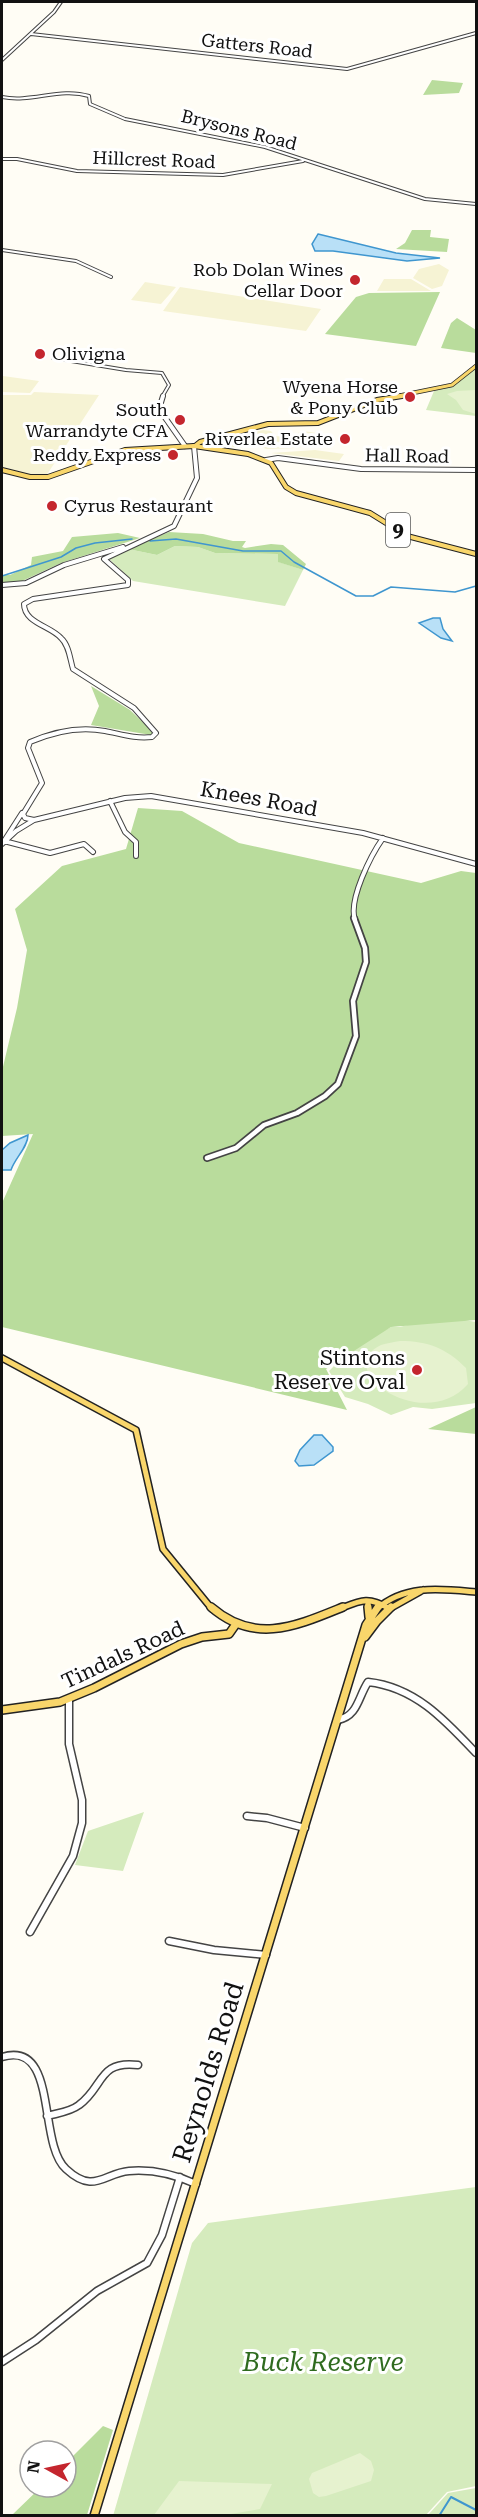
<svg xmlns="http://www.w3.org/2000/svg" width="478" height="2517" viewBox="0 0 478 2517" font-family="'Roboto Serif',serif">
<rect width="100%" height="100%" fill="#fffdf5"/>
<path fill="#f6f3d4" d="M 439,264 L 449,270 L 442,286 L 432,289 L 413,278 L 419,269 Z
M 384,279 L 411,279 L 431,291 L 377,291 Z
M 145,282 L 176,287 L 161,304 L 131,300 Z
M 180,287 L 321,309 L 306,331 L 163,311 Z
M 3,376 L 39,381 L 30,393 L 2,392 Z
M 34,392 L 99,395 L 46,476 L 34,476 L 2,467 L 2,395 L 31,395 Z
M 263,430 L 271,431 L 275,436 L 287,437 L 303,431 L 316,433 L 313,437 L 317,441 L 316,444 L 296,448 L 267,449 L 250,444 L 242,448 L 218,445 L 217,441 Z
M 315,450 L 344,454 L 339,461 L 271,453 Z"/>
<path fill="#d5ebbd" d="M 476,367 L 476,416 L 426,410 L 434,391 L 448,387 Z
M 175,546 L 198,547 L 215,553 L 278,554 L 279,562 L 303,570 L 285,606 L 133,581 L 107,557 L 128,549 L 157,555 Z
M 440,1316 L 476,1322 L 476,1403 L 432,1409 L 413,1407 L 391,1415 L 368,1404 L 345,1397 L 329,1371 L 334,1366 L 331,1358 L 391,1327 L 400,1327 Z
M 144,1812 L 123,1871 L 75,1865 L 88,1831 Z
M 476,2187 L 476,2486 L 447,2492 L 426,2515 L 113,2516 L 192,2243 L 208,2223 Z
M 476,2488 L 476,2515 L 428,2515 L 448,2493 Z"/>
<path fill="#b9dc9c" d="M 432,80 L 463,83 L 459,93 L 423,95 Z
M 412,230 L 431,230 L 430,237 L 449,239 L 447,252 L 396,249 L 405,243 Z
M 440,292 L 416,346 L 325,334 L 356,297 L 369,293 Z
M 457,318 L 476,330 L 476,353 L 441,348 L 451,323 Z
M 169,532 L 203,534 L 233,541 L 246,541 L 242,547 L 245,548 L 271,544 L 283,545 L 306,564 L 303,570 L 278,562 L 278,554 L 215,553 L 198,547 L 175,546 L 157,555 L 128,549 Z
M 118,533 L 140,538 L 61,563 L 20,582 L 2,583 L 2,575 L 10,575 L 31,565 L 32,557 L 63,551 L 72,537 Z
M 91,686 L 130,710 L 154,733 L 151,735 L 91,725 L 99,706 Z
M 138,808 L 182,811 L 239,843 L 421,883 L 461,871 L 476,873 L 476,1320 L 391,1327 L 326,1369 L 347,1410 L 2,1327 L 2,1203 L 33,1134 L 2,1136 L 2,1071 L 17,1008 L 27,950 L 15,909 L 62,866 L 126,849 Z
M 476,1407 L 476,1434 L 428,1429 Z
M 103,2426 L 113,2430 L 87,2515 L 12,2515 L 41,2487 L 66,2487 L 66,2463 Z"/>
<path fill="#e6f2cf" d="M 476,390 L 476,414 L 463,410 L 456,400 L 447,394 L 457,391 Z
M 400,1341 C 428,1341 446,1348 466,1368 L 468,1384 C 423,1435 330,1369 381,1345 C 387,1343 394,1342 400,1341 Z
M 360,2453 L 371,2461 L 374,2470 L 371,2481 L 326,2496 L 319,2497 L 313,2493 L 309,2479 L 312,2473 Z
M 179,2481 L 272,2484 L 260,2509 L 225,2515 L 154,2515 Z"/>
<path fill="#b9e0f7" stroke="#3f96cf" stroke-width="1.5" d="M 318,234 L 396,253 L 440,258 L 407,261 L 333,251 L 315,251 L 312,244 Z
M 433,618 L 440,618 L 443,629 L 452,641 L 441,638 L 419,623 Z
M 28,1135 C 28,1147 15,1158 11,1170 L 2,1170 L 2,1150 L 10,1143 Z
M 314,1435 L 322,1435 L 333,1447 L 333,1451 L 314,1465 L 299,1466 L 295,1461 L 300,1450 Z"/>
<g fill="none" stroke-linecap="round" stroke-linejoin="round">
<path stroke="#3f96cf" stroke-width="1.5" d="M 150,541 L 176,539 L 243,551 L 281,551 L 294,562 L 356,596 L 373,596 L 391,587 L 455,592 L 476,586
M 2,576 L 61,557 L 76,548 L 95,543 L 132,539"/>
<path stroke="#3f96cf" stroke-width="2" d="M 439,2516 L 451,2497 L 476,2510"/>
<defs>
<path id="minor-far3" d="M 31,34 L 347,69 L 476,33
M 2,60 L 54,12 L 61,2
M 2,97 C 32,103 60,87 89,96 L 90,104 L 125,119 L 265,147 L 425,199 L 476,204
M 2,159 L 17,159 L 77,171 L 223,175 L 303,161
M 2,250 L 76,261 L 111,277
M 53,358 L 126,370 L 162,373 L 169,385 L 162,397"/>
<path id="minor-far2" d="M 163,396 L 159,409 L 185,446
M 266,460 L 278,458 L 361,469 L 476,470
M 2,585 L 26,583 L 64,565 L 123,547
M 110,801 L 125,832 L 136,842 L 136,856
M 22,813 L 4,841 L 50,853 L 84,844 L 93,852
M 34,820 L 25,818 L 23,814 L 42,783 L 28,748 L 30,742 C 53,732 79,726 105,731 C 121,734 135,739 152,737 L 156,733 L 134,708 L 73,669 C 70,659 69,645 61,638 C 51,626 24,623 24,604 L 33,599 L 128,585 L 128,580 L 104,559 L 174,526 L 197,478 L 194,446
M 2,844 L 16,831 L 34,820 L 125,798 L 151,796 L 363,833 L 476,864
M 355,920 C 348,900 371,855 383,838"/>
<path id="minor-far1" d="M 207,1158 L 236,1148 L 264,1125 L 297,1113 L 325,1096 L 338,1084 L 356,1036 L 353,1001 L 366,962 L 365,948 L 354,918"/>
<path id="minor" d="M 338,1720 C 358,1716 358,1697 368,1682 C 415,1687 445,1720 476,1753
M 247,1816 L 267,1818 L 305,1828
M 30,1932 L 73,1856 L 82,1823 L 82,1800 L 69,1744 L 69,1699
M 169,1941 L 214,1950 L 266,1955
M 2,2057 C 59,2040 37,2143 66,2169 C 94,2195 104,2173 129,2171 C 152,2169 176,2175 196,2184
M 47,2116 C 58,2113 70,2112 79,2105 C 104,2087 98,2060 138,2065
M 2,2362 L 36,2340 L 97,2291 L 147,2263 L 162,2235 L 180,2177"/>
<path id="major-far3" d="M 393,397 L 452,385 L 476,366"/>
<path id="major-far2" d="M 195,446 L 200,442 L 268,424 L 318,423 L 377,400 L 402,396
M 2,470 L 30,477 L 48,477 L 125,450 L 194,446 L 248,454 L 271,463 L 286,487 L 296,493 L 370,513 L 407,536 L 476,554"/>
<path id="major-far1" d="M 2,1358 L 136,1430 L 163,1549 L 212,1609
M 368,1603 L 368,1609
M 339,1609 C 360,1601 368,1596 388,1608
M 377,1609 C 405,1584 441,1589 476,1592
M 389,1609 L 423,1590"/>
<path id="major" d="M 211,1607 C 255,1645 296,1626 343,1607
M 368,1607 L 369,1617
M 365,1637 L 377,1621 L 391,1607
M 2,1710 L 60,1702 L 94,1688 L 181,1644 L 202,1637 L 229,1634 L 236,1624
M 94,2516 L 366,1625 L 378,1607"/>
</defs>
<use href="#minor-far3" stroke="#444" stroke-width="4"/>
<use href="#minor-far2" stroke="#444" stroke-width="6"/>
<use href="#minor-far1" stroke="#444" stroke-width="8"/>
<use href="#minor" stroke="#444" stroke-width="9"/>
<use href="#major-far3" stroke="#222" stroke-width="4.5"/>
<use href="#major-far2" stroke="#222" stroke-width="6"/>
<use href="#major-far1" stroke="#222" stroke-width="8"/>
<use href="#major" stroke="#222" stroke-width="10"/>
<use href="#minor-far3" stroke="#fff" stroke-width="2"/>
<use href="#minor-far2" stroke="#fff" stroke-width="4"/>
<use href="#minor-far1" stroke="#fff" stroke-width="4.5"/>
<use href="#minor" stroke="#fff" stroke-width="6"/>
<use href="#major-far3" stroke="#f9d66b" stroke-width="3"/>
<use href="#major-far2" stroke="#f9d66b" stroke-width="4"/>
<use href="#major-far1" stroke="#f9d66b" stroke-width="5"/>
<use href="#major" stroke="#f9d66b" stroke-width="7"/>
</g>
<g fill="#c4262e" stroke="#fff" stroke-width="2">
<circle cx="355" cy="280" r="6"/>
<circle cx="40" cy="354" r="6"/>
<circle cx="410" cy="397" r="6"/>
<circle cx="180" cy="420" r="6"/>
<circle cx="345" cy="439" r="6"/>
<circle cx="173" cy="455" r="6"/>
<circle cx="52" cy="506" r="6"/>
<circle cx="417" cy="1370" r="6"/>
</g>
<g text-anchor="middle" stroke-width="6" stroke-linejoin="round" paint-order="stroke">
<g font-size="18" fill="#111" stroke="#fff">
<text transform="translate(257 46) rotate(6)" y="6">Gatters Road</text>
<text transform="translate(239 130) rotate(14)" y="6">Brysons Road</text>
<text transform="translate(154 160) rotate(2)" y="6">Hillcrest Road</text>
<text transform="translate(407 456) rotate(1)" y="6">Hall Road</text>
</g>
<g font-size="18" fill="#111" stroke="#fff" text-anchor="end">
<text x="343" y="276">Rob Dolan Wines<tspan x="343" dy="21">Cellar Door</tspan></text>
<text x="52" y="360" text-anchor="start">Olivigna</text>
<text x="398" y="393">Wyena Horse<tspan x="398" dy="21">&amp; Pony Club</tspan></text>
<text x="168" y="416">South<tspan x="168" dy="21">Warrandyte CFA</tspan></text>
<text x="333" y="445">Riverlea Estate</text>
<text x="161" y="461">Reddy Express</text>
<text x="64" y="512" text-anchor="start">Cyrus Restaurant</text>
</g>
<rect fill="#fff" stroke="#585858" stroke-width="1.5" x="386" y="513" width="24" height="34" rx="4.5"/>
<g font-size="20" font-weight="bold" fill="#111">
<text x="398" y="537">9</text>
</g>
<g font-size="21" fill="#111" stroke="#fff">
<text transform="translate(259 799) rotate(10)" y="7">Knees Road</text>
<text transform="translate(123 1655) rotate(-25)" y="7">Tindals Road</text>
</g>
<g font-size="21" fill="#111" stroke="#fff" text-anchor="end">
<text x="405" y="1365">Stintons<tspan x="405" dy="24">Reserve Oval</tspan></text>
</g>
<g font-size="26" fill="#111" stroke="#fff">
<text transform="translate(208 2072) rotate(-73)" y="9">Reynolds Road</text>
</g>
<g font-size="26" font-style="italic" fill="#2f6b1f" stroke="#fff">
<text x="323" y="2371">Buck Reserve</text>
</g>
</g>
<rect width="478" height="2517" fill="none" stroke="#111111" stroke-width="6"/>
<g transform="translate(48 2469) rotate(278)"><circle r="28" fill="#ffffff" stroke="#a0a0a0" stroke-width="1.5"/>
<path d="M0-4.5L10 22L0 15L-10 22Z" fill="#c4262e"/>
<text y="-9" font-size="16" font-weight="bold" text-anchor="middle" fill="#111111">N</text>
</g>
</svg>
